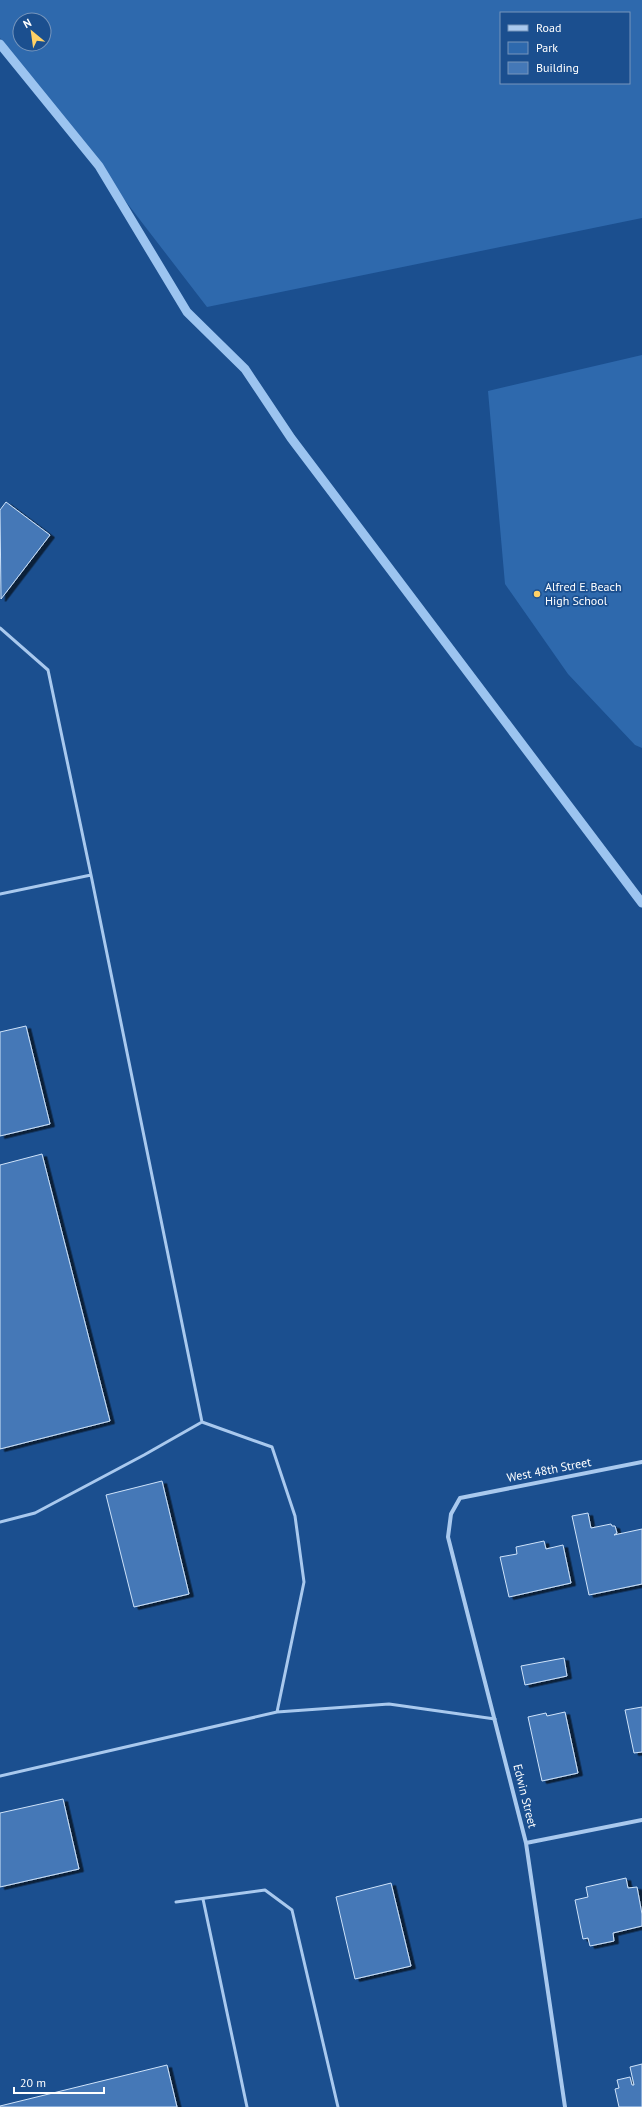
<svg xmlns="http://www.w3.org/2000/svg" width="642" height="2107" viewBox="0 0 642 2107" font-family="'PT Sans',sans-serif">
<defs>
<filter id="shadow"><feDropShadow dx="4.5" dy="2.5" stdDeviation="0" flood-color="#0009"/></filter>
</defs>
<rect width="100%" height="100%" fill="#1b4f8f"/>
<path fill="#2e69ad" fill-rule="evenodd" d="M 0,0 L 642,0 L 642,218 L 207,307 L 0,38 ZM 501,13 L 629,13 L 629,83 L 501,83 ZM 20,20 L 44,20 L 44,44 L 20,44 Z
M 642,355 L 642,748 L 635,745 L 568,674 L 505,584 L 488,391 Z"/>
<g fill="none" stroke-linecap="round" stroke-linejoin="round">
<path stroke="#9cc4f0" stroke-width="9" d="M 0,44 L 99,166 L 187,312 L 245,369 L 291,438 L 642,903"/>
</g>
<path fill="#4478b7" stroke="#cfe3fa" filter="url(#shadow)" d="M 6,502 L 50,535 L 1,599 L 0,510 Z
M 26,1026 L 50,1124 L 0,1136 L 0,1032 Z
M 42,1154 L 110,1421 L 0,1449 L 0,1165 Z
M 162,1481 L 189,1594 L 134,1607 L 106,1495 Z
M 588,1513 L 591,1528 L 611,1524 L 612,1526 L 615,1526 L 617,1533 L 614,1535 L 642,1529 L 642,1584 L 589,1595 L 572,1516 Z
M 544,1541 L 546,1549 L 563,1545 L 571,1583 L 509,1597 L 500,1557 L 517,1554 L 516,1547 Z
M 564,1658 L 567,1676 L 525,1685 L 521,1666 Z
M 642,1707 L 642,1752 L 634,1753 L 625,1710 Z
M 565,1712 L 578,1773 L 542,1781 L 528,1717 L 546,1713 L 547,1716 Z
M 63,1799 L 79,1869 L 0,1887 L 0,1813 Z
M 626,1878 L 628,1888 L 637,1887 L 642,1914 L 642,1926 L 613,1933 L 614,1941 L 590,1946 L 588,1938 L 583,1939 L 575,1900 L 588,1897 L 586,1887 Z
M 391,1883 L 411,1966 L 355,1979 L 336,1897 Z
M 642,2064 L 642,2107 L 619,2107 L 615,2089 L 619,2088 L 617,2080 L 630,2077 L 632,2085 L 634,2085 L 630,2067 Z
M 167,2065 L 177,2107 L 0,2107 L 0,2106 Z"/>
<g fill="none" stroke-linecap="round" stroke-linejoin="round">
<path stroke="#a9c9ee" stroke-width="3" d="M 0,628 L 48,670 L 91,875
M 0,894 L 91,875 L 202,1422 L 144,1455 L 35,1513 L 0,1522
M 277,1712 L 389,1704 L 495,1719
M 0,1776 L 277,1712 L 304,1582 L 295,1516 L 272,1447 L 202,1422
M 203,1899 L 247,2107
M 176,1902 L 265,1890 L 292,1910 L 338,2107"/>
<path stroke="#a9c9ee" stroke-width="4" d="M 526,1843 L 642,1820
M 565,2107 L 526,1843 L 448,1537 L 451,1514 L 460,1498 L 642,1462"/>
</g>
<circle fill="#ffd166" stroke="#1b4f8f" stroke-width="1.5" cx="537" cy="594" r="4"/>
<g text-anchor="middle" stroke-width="3.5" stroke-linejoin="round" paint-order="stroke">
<g font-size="12" fill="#fff" stroke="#1b4f8f" text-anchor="start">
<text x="545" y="591">Alfred E. Beach<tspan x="545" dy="14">High School</tspan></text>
</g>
<g font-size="12" fill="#fff" stroke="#1b4f8f">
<text transform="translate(549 1470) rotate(-11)" y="4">West 48th Street</text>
<text transform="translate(525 1796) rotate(76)" y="4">Edwin Street</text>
</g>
</g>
<rect x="500" y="12" width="130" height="72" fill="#1b4f8f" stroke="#7695bc"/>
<rect x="508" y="25" width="20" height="6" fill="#a9c9ee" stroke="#7695bc"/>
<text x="536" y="32" font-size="12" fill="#ffffff">Road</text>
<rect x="508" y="42" width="20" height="12" fill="#2e69ad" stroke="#7695bc"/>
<text x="536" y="52" font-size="12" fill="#ffffff">Park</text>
<rect x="508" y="62" width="20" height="12" fill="#4478b7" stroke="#7695bc"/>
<text x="536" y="72" font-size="12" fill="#ffffff">Building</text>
<g transform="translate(32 32) rotate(331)"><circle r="19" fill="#1b4f8f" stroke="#7695bc"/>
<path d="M0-3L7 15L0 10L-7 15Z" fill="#ffd166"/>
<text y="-6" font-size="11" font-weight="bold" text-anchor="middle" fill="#ffffff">N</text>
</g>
<path d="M14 2087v6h90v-6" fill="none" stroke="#ffffff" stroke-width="2"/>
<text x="20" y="2087" font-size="12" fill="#ffffff" stroke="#1b4f8f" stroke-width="3" paint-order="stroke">20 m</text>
</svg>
